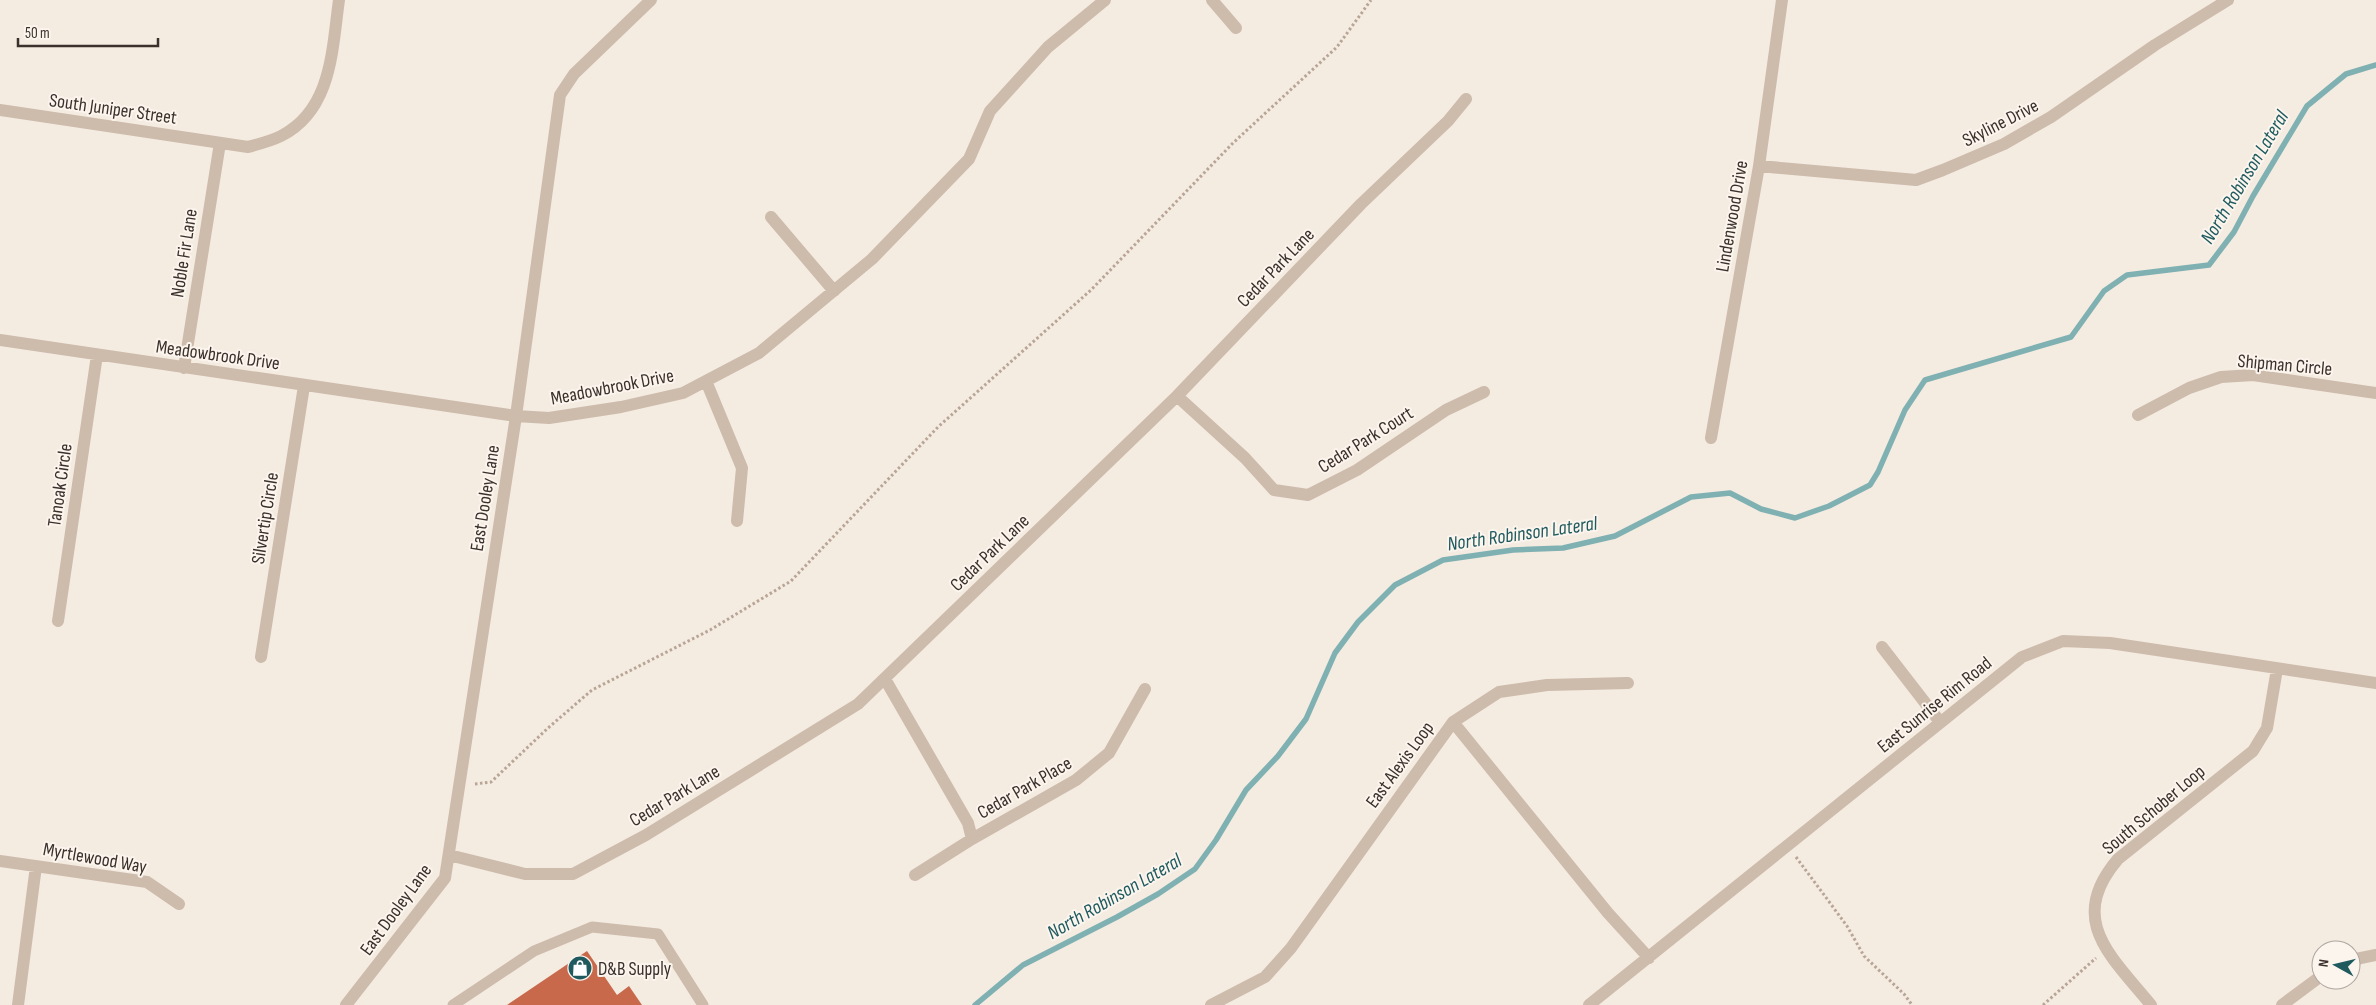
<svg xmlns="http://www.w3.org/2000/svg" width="2376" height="1005" viewBox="0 0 2376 1005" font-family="'Sofia Sans Condensed',sans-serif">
<rect width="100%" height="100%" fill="#f4ebe1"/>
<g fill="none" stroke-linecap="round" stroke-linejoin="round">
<path stroke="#7fb0b2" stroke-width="5.5" d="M 975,1005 L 1023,965 L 1117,917 L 1158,894 L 1195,869 L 1216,840 L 1246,790 L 1278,756 L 1306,719 L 1335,653 L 1358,622 L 1395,585 L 1443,560 L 1513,550 L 1563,548 L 1615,536 L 1691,497 L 1730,493 L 1761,509 L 1795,518 L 1829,506 L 1870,485 L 1878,472 L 1905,410 L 1925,380 L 2071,337 L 2104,291 L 2127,275 L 2209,265 L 2234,232 L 2253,196 L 2307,106 L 2346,74 L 2376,65"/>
</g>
<path fill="#c8694b" d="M 587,951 L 617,995 L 629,986 L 642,1005 L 507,1005 Z"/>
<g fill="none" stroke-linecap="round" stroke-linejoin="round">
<path stroke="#b9a596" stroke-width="3" stroke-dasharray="2.5 2.5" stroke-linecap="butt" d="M 475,784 L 491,782 L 548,728 L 592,690 L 710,630 L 791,581 L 938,427 L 1091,290 L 1233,143 L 1337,47 L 1371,0
M 1796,857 L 1847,926 L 1864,956 L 1904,994 L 1912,1005
M 2043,1005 L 2096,958"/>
<path stroke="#cdbbac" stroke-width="11" d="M 453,1005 L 534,951 L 592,927 L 658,934 L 703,1005"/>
<path stroke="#cdbbac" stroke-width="12" d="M 1212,0 L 1236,28
M 0,110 L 248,147 C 259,144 271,141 281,136 C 332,110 332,50 339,0
M 1759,166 L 1916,180 L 1943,170 L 2004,144 L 2051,117 L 2155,45 L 2228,0
M 771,217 L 834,291
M 0,340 L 516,416 L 549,418 L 621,407 L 683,393 L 759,353 L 872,259 L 969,159 L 990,111 L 1048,47 L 1105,0
M 184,368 L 220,143
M 706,381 L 742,468 L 737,521
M 1177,396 L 1245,458 L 1274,490 L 1308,495 L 1357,470 L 1446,410 L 1484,392
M 2138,415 L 2189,388 L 2221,377 L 2253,375 L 2376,393
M 1711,438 L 1759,166 L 1782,0
M 58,621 L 97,355
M 1882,647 L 1940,722
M 261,657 L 304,386
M 885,679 L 968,823 L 972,839 L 1076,780 L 1109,753 L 1145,689
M 1453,722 L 1499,692 L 1547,685 L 1628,683
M 449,855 L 525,874 L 573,874 L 646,835 L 858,704 L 1177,396 L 1361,204 L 1448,121 L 1466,99
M 0,861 L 147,882 L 179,904
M 915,875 L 972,839
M 2351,960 L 2376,955
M 18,1005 L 36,866
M 346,1005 L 445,878 L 516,416 L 560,95 L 574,74 L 651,0
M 1211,1005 L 1265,977 L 1291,948 L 1453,722 L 1608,913 L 1649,958
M 1589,1005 L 2022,657 L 2063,641 L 2110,643 L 2376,683
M 2151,1005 C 2111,956 2066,920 2118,859 L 2253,751 L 2267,728 L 2277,669
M 2282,1005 L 2321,976"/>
</g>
<defs>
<symbol id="shop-disc" viewBox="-11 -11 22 22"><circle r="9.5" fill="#1f5a5e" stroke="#fbf5ee"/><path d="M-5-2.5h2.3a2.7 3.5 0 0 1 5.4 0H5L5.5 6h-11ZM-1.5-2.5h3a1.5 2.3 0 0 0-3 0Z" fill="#fff"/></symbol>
</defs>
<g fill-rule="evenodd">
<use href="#shop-disc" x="566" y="954" width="28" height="28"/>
</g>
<g text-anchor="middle" stroke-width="4" stroke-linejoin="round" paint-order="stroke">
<g font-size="19" fill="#3b302b" stroke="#fbf5ee">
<text transform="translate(113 108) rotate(8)" y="7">South Juniper Street</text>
<text transform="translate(2000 122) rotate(-27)" y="7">Skyline Drive</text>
<text transform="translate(1731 216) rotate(-80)" y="7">Lindenwood Drive</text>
<text transform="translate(183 253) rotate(-81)" y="7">Noble Fir Lane</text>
<text transform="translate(1275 267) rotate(-46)" y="7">Cedar Park Lane</text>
<text transform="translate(218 354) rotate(8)" y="7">Meadowbrook Drive</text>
<text transform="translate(2285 364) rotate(5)" y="7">Shipman Circle</text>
<text transform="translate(612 386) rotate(-11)" y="7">Meadowbrook Drive</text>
<text transform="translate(1365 439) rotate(-32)" y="7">Cedar Park Court</text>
<text transform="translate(59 485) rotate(-82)" y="7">Tanoak Circle</text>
<text transform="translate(484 498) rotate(-81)" y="7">East Dooley Lane</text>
<text transform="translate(264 518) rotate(-81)" y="7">Silvertip Circle</text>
<text transform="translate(989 552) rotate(-44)" y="7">Cedar Park Lane</text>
<text transform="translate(1934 704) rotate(-39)" y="7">East Sunrise Rim Road</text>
<text transform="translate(1399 764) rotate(-54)" y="7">East Alexis Loop</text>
<text transform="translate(1024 787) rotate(-30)" y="7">Cedar Park Place</text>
<text transform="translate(674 795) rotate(-31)" y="7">Cedar Park Lane</text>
<text transform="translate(2153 809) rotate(-40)" y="7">South Schober Loop</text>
<text transform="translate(95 857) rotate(10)" y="7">Myrtlewood Way</text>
<text transform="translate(395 909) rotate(-54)" y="7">East Dooley Lane</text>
</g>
<g font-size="19" fill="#3b302b" stroke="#fbf5ee" text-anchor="start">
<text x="598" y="975">D&amp;B Supply</text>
</g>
<g font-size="20" font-style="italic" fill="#1f5a5e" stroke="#fbf5ee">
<text transform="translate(2244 177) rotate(-59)" y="7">North Robinson Lateral</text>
<text transform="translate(1522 533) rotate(-8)" y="7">North Robinson Lateral</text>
<text transform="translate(1114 896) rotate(-30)" y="7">North Robinson Lateral</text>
</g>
</g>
<g transform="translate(2336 965) rotate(278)"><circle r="24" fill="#fbf5ee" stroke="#aea6a0"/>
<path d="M0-4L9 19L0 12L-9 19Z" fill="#1f5a5e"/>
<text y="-8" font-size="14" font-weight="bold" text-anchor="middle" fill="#3b302b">N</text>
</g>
<path d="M18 38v8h140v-8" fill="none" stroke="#3b302b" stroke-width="2.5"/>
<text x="25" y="38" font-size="15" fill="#3b302b" stroke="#fbf5ee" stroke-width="4" paint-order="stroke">50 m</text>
</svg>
